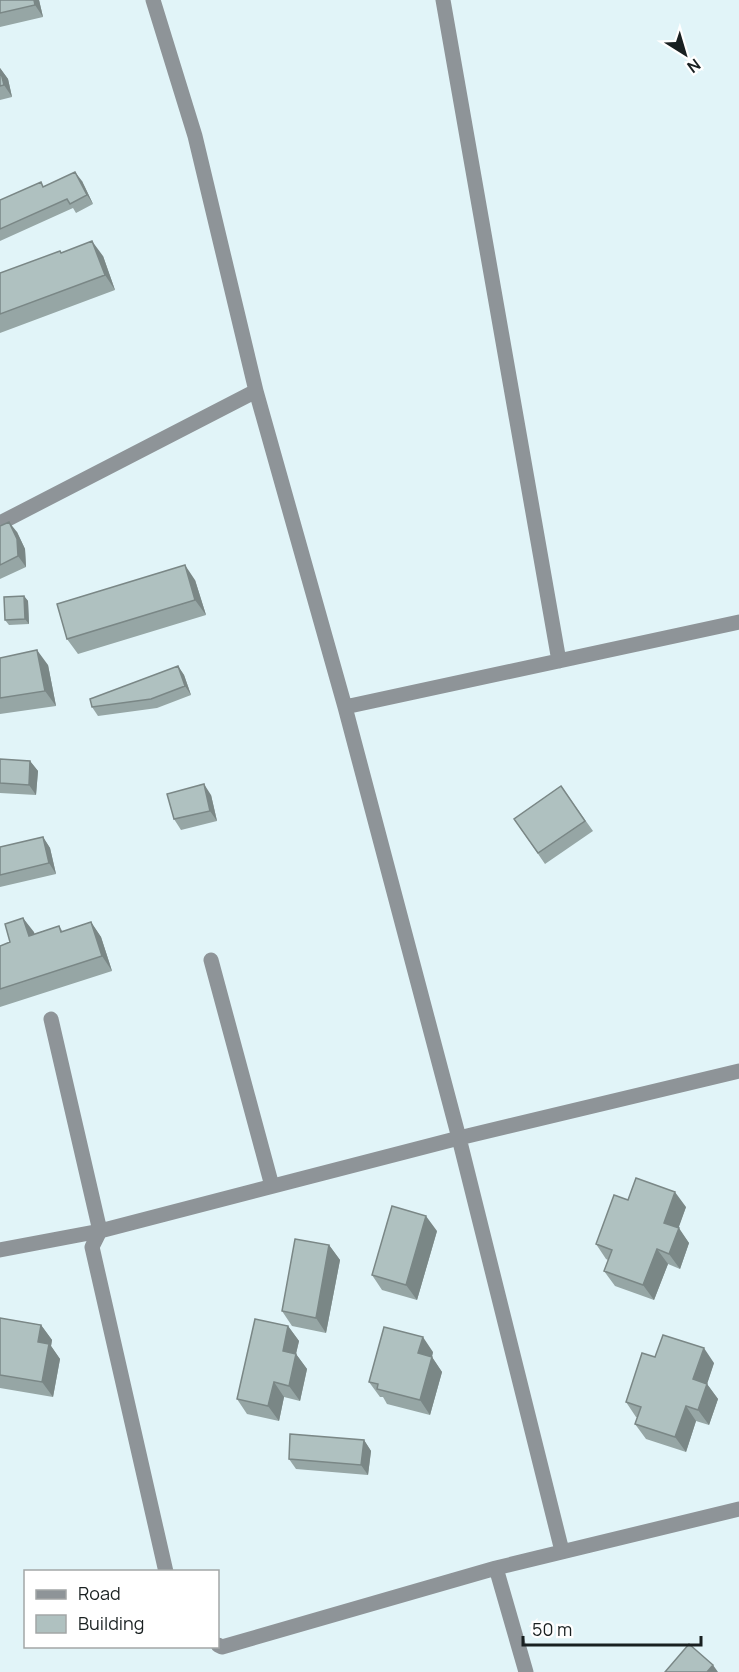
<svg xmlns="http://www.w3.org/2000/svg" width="739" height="1672" viewBox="0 0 739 1672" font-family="Manrope,sans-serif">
<rect width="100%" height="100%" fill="#e1f4f8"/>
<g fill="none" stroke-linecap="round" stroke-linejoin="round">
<path stroke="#8e9498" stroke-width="15" d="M 153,0 L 195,136 L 256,391 L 345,707 L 459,1138 L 562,1551
M 443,0 L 559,661
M 0,523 L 256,391
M 345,707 L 739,622
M 211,960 L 272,1186
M 51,1019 L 100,1231 L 92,1247 L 166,1572
M 0,1250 L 100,1231 L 459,1138 L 739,1071
M 496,1568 L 526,1672
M 218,1645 L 222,1647 L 496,1568 L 739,1509"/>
</g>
<path fill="#96a6a5" d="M 0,0 L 39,0 L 43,17 L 0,27 Z
M 0,68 L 8,79 L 12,97 L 0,100 Z
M 82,181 L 93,204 L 76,213 L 73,208 L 0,241 L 0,200 L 45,187 Z
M 61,253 L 103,256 L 115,290 L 0,333 L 0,273 Z
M 0,526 L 17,532 L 25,549 L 26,567 L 0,579 Z
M 195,580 L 206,615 L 78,654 L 67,639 Z
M 24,596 L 28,601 L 29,624 L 9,625 L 5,620 Z
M 0,658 L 48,665 L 56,706 L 0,714 Z
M 178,666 L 184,675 L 191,695 L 157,708 L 98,716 L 92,707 Z
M 0,759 L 30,761 L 38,771 L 36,795 L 0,793 Z
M 561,786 L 593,831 L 545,864 L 514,819 Z
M 211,795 L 217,821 L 181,830 L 174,819 Z
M 43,837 L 50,848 L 56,874 L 0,887 L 0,847 Z
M 23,918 L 34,934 L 59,926 L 63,932 L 91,922 L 101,937 L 112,971 L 0,1007 L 0,946 L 10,942 Z
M 628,1200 L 686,1207 L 678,1228 L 689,1243 L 680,1269 L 668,1264 L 654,1300 L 615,1286 L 604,1271 L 608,1260 L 606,1259 L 596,1244 Z
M 437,1231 L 417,1300 L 382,1290 L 372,1275 Z
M 329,1245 L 340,1260 L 326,1333 L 292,1326 L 282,1311 Z
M 0,1318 L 41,1325 L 52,1340 L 51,1346 L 60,1359 L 53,1397 L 0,1388 Z
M 288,1326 L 299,1341 L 296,1354 L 307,1369 L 300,1401 L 284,1397 L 279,1421 L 247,1414 L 237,1399 Z
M 433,1352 L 432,1357 L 442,1372 L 430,1415 L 387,1404 L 383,1397 L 380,1397 L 369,1382 Z
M 655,1357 L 714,1363 L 707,1384 L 718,1399 L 709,1425 L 696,1421 L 686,1452 L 646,1439 L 635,1424 L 637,1417 L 636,1417 L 626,1402 Z
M 364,1440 L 371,1451 L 368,1475 L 296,1469 L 289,1459 Z"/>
<path fill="#7a8786" d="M 34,0 L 39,0 L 43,17 L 35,5 Z
M 0,68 L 8,79 L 12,97 L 4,85 Z
M 75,172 L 82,181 L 93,204 L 87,195 Z
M 92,241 L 103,256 L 115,290 L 105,275 Z
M 9,522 L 17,532 L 25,549 L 26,567 L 18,556 Z
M 185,565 L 195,580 L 206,615 L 195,600 Z
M 24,596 L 28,601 L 29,624 L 25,619 Z
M 37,650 L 48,665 L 56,706 L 45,691 Z
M 178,666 L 184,675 L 191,695 L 185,686 Z
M 30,761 L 38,771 L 36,795 L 29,785 Z
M 204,784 L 211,795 L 217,821 L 210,811 Z
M 43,837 L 50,848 L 56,874 L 49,863 Z
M 23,918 L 34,932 L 39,950 L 29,936 Z
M 91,922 L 101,937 L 112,971 L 102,956 Z
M 675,1192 L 686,1207 L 675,1238 L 664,1223 Z
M 426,1216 L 437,1231 L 417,1300 L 406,1285 Z
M 679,1228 L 689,1243 L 680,1269 L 669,1254 Z
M 329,1245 L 340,1260 L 326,1333 L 316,1318 Z
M 657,1249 L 668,1264 L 654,1300 L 643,1285 Z
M 41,1325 L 52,1340 L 51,1346 L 60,1359 L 53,1397 L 42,1382 L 38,1342 Z
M 288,1326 L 299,1341 L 293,1366 L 283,1351 Z
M 423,1337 L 433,1352 L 429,1368 L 418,1353 Z
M 704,1348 L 714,1363 L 707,1384 L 718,1399 L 709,1425 L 698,1410 L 693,1379 Z
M 296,1354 L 307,1369 L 300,1401 L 289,1386 Z
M 432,1357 L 442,1372 L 430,1415 L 420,1400 Z
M 274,1382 L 284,1397 L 279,1421 L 268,1406 Z
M 686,1406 L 696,1421 L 686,1452 L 675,1437 Z
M 364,1440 L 371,1451 L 368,1475 L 361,1465 Z
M 713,1665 L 718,1672 L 707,1672 Z"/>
<path fill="#afc1c0" stroke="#7a8786" stroke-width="1.5" d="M 0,0 L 34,0 L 35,5 L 0,13 Z
M 0,69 L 4,85 L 0,86 Z
M 75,172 L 87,195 L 70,204 L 67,199 L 0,229 L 0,200 L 41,182 L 43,187 Z
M 92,241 L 105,275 L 0,314 L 0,273 L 60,251 L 61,253 Z
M 9,522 L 17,539 L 18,556 L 0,565 L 0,526 Z
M 185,565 L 195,600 L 67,639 L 57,604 Z
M 24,596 L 25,619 L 5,620 L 4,597 Z
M 37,650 L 45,691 L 0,698 L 0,658 Z
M 178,666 L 185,686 L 151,699 L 92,707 L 90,699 Z
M 0,759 L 30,761 L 29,785 L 0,783 Z
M 204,784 L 210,811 L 174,819 L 167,794 Z
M 561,786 L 585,821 L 538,853 L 514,819 Z
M 43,837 L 49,863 L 0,875 L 0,847 Z
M 23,918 L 29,936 L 59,926 L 61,932 L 91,922 L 102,956 L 0,989 L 0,946 L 10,942 L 5,924 Z
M 636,1178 L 675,1192 L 664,1223 L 679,1228 L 669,1254 L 657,1249 L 643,1285 L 604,1271 L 612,1250 L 596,1244 L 614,1195 L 628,1200 Z
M 392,1206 L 426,1216 L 406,1285 L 372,1275 Z
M 295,1239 L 329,1245 L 316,1318 L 282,1311 Z
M 0,1318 L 41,1325 L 38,1342 L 49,1344 L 42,1382 L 0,1375 Z
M 255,1319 L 288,1326 L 283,1351 L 296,1354 L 289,1386 L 274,1382 L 268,1406 L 237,1399 Z
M 384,1327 L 423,1337 L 418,1353 L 432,1357 L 420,1400 L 377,1389 L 378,1384 L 369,1382 Z
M 663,1335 L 704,1348 L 693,1379 L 707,1384 L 698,1410 L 686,1406 L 675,1437 L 635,1424 L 641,1407 L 626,1402 L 642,1353 L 655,1357 Z
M 290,1434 L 364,1440 L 361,1465 L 289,1459 Z
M 689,1644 L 713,1665 L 707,1672 L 665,1672 Z"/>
<rect x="24" y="1570" width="195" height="78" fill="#ffffff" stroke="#a3a6a6" stroke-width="1.5"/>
<rect x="36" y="1590" width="30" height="9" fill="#8e9498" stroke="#a3a6a6" stroke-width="1.5"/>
<text x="78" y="1600" font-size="18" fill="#192021">Road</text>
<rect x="36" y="1615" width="30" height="18" fill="#afc1c0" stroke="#a3a6a6" stroke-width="1.5"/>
<text x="78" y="1630" font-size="18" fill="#192021">Building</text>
<g transform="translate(685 54) rotate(143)" stroke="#ffffff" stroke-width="4.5" paint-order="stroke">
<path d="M0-4.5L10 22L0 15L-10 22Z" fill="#192021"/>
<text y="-9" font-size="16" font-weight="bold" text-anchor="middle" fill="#192021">N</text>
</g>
<path d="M523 1636v9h178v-9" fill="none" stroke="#192021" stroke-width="3"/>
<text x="532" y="1636" font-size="18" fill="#192021" stroke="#ffffff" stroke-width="4.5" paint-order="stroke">50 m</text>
</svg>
